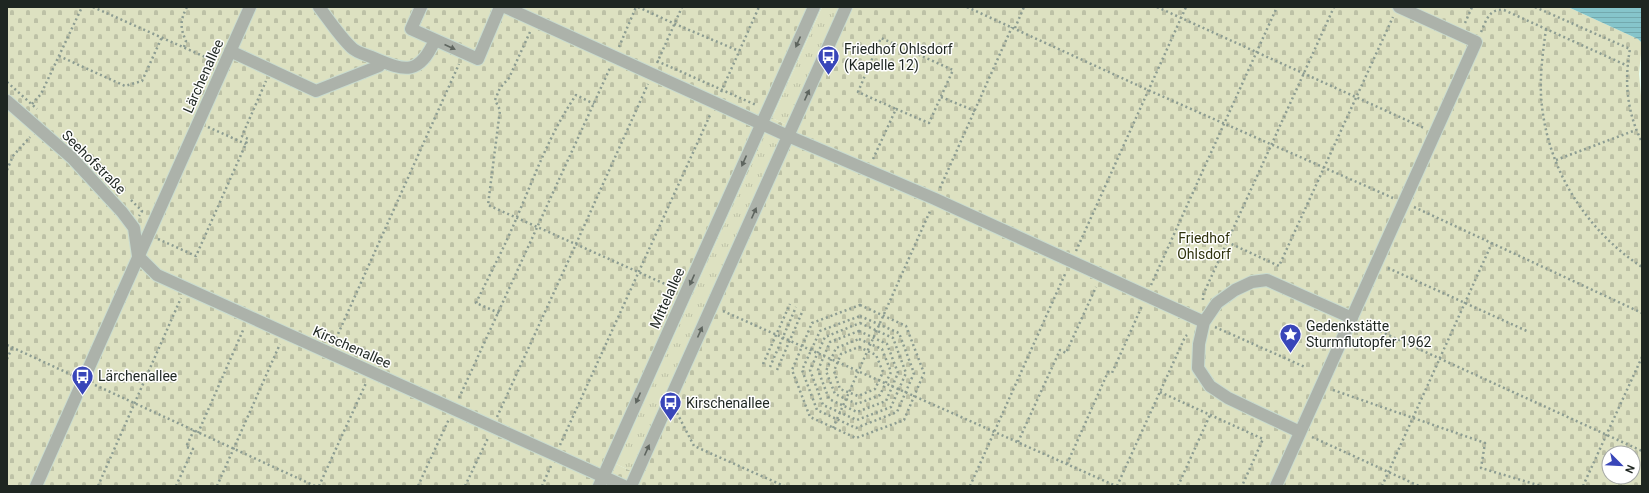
<svg xmlns="http://www.w3.org/2000/svg" width="1649" height="493" viewBox="0 0 1649 493" font-family="Roboto,sans-serif">
<defs>
<pattern id="grass-tufts" width="24" height="20" patternUnits="userSpaceOnUse"><rect width="24" height="20" fill="#dde1c1"/><path d="M3 7l-1-3M5 7V3M7 7l1-3M15 17l-1-3M17 17v-4M19 17l1-3" fill="none" stroke="#bdc1a6"/></pattern>
<pattern id="cemetery-stones" width="16" height="16" patternUnits="userSpaceOnUse"><rect width="16" height="16" fill="#dde1c1"/><path d="M2 7V4a2 2 0 0 1 4 0v3zM10 15v-3a2 2 0 0 1 4 0v3z" fill="#bdc1a6"/></pattern>
<pattern id="water-rules" width="6" height="5" patternUnits="userSpaceOnUse"><rect width="6" height="5" fill="#86c5cb"/><path d="M0 2.5h6" fill="none" stroke="#73a9ae"/></pattern>
</defs>
<rect width="100%" height="100%" fill="#e9fff1"/>
<path fill="url(#grass-tufts)" d="M 822,7 L 840,7 L 787,125 L 772,118 Z
M 766,132 L 781,139 L 631,471 L 616,464 Z"/>
<path fill="url(#cemetery-stones)" fill-rule="evenodd" d="M 7,7 L 822,7 L 772,118 L 787,125 L 840,7 L 1568,7 L 1638,39 L 1642,43 L 1639,74 L 1642,107 L 1642,486 L 7,486 ZM 766,133 L 781,139 L 631,471 L 616,464 ZM 1609,453 L 1633,453 L 1633,477 L 1609,477 Z"/>
<path fill="url(#water-rules)" d="M 1568,7 L 1642,7 L 1642,43 L 1638,39 Z"/>
<g fill="none" stroke-linecap="round" stroke-linejoin="round">
<defs>
<path id="minor" d="M 319,7 C 329,20 340,37 352,48 C 357,53 367,55 374,58 C 406,72 419,75 435,40
M 421,7 L 411,29 L 478,59 L 500,7
M 505,7 L 788,136 L 935,199 L 1204,322
M 230,51 L 316,91 L 379,66 L 382,62
M 7,101 L 72,158 L 122,212 L 134,228 L 138,256
M 138,256 L 157,275 L 624,486
M 1300,432 L 1228,398 L 1210,386 L 1198,368 L 1199,344 L 1204,322 L 1217,303 L 1235,290 L 1252,282 L 1267,280 L 1352,318
M 36,486 L 250,7
M 599,486 L 814,7
M 631,486 L 846,7
M 1276,486 L 1476,42 L 1399,7"/>
</defs>
<use href="#minor" stroke="#c9dcd0" stroke-width="14"/>
<path stroke="#8c9c92" stroke-width="2.5" stroke-dasharray="2 3" stroke-linecap="butt" d="M 93,7 L 212,60
M 638,7 L 675,24 L 739,51
M 967,7 L 1148,90 L 1393,198
M 1157,7 L 1424,128
M 1535,7 L 1630,49 C 1624,81 1627,113 1642,142
M 1465,23 L 1472,7
M 1015,28 L 1024,7
M 1546,29 C 1543,51 1540,73 1541,95 C 1545,165 1584,229 1642,267
M 530,32 L 509,78 L 500,88 L 495,100 L 500,110 L 488,205 L 674,288
M 1481,32 C 1486,21 1489,8 1504,10 L 1628,66
M 184,47 L 186,41 C 180,28 180,20 187,7
M 619,47 L 636,7
M 59,56 L 125,86 L 142,81 L 162,37
M 657,61 L 756,105
M 657,63 L 682,7
M 7,82 L 37,109
M 721,92 L 759,7
M 941,97 L 975,111
M 32,104 L 41,94 L 82,7
M 208,127 L 246,144
M 873,159 L 896,109 L 929,123 L 953,70 L 881,38 L 858,92 L 896,109
M 1556,160 L 1636,130
M 7,170 L 13,156 L 30,137
M 940,188 L 1012,27
M 131,200 L 142,211 L 139,216
M 1414,207 L 1642,313
M 158,239 L 196,256 L 248,139 L 242,136 L 266,81
M 1227,242 L 1279,266 L 1393,17
M 1076,251 L 1186,7
M 1388,268 L 1529,332
M 1151,285 L 1277,7
M 1203,300 L 1203,295 L 1334,7
M 860,305 L 906,326 L 924,373 L 904,420 L 856,438 L 810,417 L 792,370 L 812,323 Z
M 723,311 L 1116,486
M 499,313 L 476,303 C 490,274 505,246 517,217 C 535,175 550,133 576,95 L 594,104
M 860,316 L 899,333 L 914,373 L 897,412 L 856,428 L 817,410 L 802,370 L 820,331 Z
M 860,323 L 893,338 L 906,373 L 891,407 L 857,420 L 823,405 L 810,370 L 825,337 Z
M 1362,323 L 1642,451
M 1215,327 L 1305,367
M 859,331 L 887,344 L 898,373 L 886,401 L 857,412 L 829,399 L 818,370 L 830,342 Z
M 859,339 L 882,349 L 891,372 L 880,395 L 857,404 L 835,394 L 826,371 L 836,348 Z
M 334,343 L 459,64
M 7,345 L 72,375
M 859,347 L 876,355 L 883,372 L 875,389 L 858,396 L 840,389 L 834,371 L 841,354 Z
M 7,359 L 12,348
M 763,364 L 790,304
M 770,367 L 796,307
M 777,370 L 803,310
M 95,385 L 315,486
M 1333,390 L 1485,443 L 1481,468 L 1541,486
M 1160,392 L 1263,439 L 1242,486
M 459,398 L 610,68
M 677,413 L 694,446 L 784,486
M 497,417 L 576,244 L 648,84
M 833,428 L 931,209
M 198,433 L 244,328
M 1312,437 L 1419,486
M 1018,442 L 1060,350 L 1066,353 L 1096,287
M 560,445 L 711,113
M 1067,464 L 1108,372 L 1112,373 L 1142,306
M 98,486 L 181,298
M 176,486 L 193,449 L 186,447 L 194,430
M 217,486 L 280,344
M 319,486 L 366,383
M 418,486 L 449,419
M 465,486 L 488,438
M 542,486 L 551,466
M 970,486 L 1066,272
M 1117,486 L 1185,337 L 1187,335
M 1178,486 L 1210,415
M 1382,486 L 1492,243
M 1583,486 L 1642,357"/>
<use href="#minor" stroke="#acb2aa" stroke-width="12"/>
</g>
<defs><path id="oneway-solid" d="M-6-.8H1V-3.2L6.5 0L1 3.2V.8H-6Z"/></defs>
<g fill="#5e655f">
<use href="#oneway-solid" transform="translate(798 42) rotate(114)"/>
<use href="#oneway-solid" transform="translate(450 47) rotate(24)"/>
<use href="#oneway-solid" transform="translate(807 95) rotate(-66)"/>
<use href="#oneway-solid" transform="translate(744 161) rotate(114)"/>
<use href="#oneway-solid" transform="translate(754 213) rotate(-66)"/>
<use href="#oneway-solid" transform="translate(692 280) rotate(114)"/>
<use href="#oneway-solid" transform="translate(700 332) rotate(-66)"/>
<use href="#oneway-solid" transform="translate(638 398) rotate(114)"/>
<use href="#oneway-solid" transform="translate(647 450) rotate(-66)"/>
</g>
<defs>
<symbol id="bus-pin" viewBox="-11 -11 22 30"><path d="M0 17L-7.5 6A9.5 9.5 0 1 1 7.5 6Z" fill="#3946b9" stroke="#fff"/><path d="M-5-6H5V4H4V6H2V4H-2V6H-4V4H-5ZM-3.5-4V0h7V-4ZM-3.5 1.2v1.5H-2V1.2ZM2 1.2v1.5H3.5V1.2Z" fill="#fff"/></symbol>
<symbol id="sight-pin" viewBox="-11 -11 22 30"><path d="M0 17L-7.5 6A9.5 9.5 0 1 1 7.5 6Z" fill="#3946b9" stroke="#fff"/><path d="M0-6L1.8-2.2L6-1.7L2.9 1.2L3.7 5.4L0 3.3L-3.7 5.4L-2.9 1.2L-6-1.7L-1.8-2.2Z" fill="#fff"/></symbol>
</defs>
<g fill-rule="evenodd">
<use href="#bus-pin" x="816" y="44" width="25" height="34"/>
<use href="#sight-pin" x="1278" y="322" width="25" height="34"/>
<use href="#bus-pin" x="70" y="364" width="25" height="34"/>
<use href="#bus-pin" x="658" y="390" width="25" height="34"/>
</g>
<g text-anchor="middle" stroke-width="3" stroke-linejoin="round" paint-order="stroke">
<g font-size="14" fill="#1e2621" stroke="#fff" text-anchor="start">
<text x="844" y="54">Friedhof Ohlsdorf<tspan x="844" dy="16">(Kapelle 12)</tspan></text>
<text x="1306" y="331">Gedenkstätte<tspan x="1306" dy="16">Sturmflutopfer 1962</tspan></text>
<text x="98" y="381">Lärchenallee</text>
<text x="686" y="408">Kirschenallee</text>
</g>
<g font-size="14" fill="#1e2621" stroke="#fff">
<text transform="translate(203 76) rotate(-66)" y="5">Lärchenallee</text>
<text transform="translate(94 162) rotate(45)" y="5">Seehofstraße</text>
<text transform="translate(667 298) rotate(-66)" y="5">Mittelallee</text>
<text transform="translate(352 347) rotate(24)" y="5">Kirschenallee</text>
</g>
<g font-size="14" fill="#2f320d" stroke="#fff">
<text x="1204" y="243">Friedhof<tspan x="1204" dy="16">Ohlsdorf</tspan></text>
</g>
</g>
<rect width="1649" height="493" fill="none" stroke="#1e2621" stroke-width="16"/>
<g transform="translate(1621 465) rotate(114)"><circle r="19" fill="#ffffff" stroke="#a5a8a6"/>
<path d="M0-3L7 15L0 10L-7 15Z" fill="#3946b9"/>
<text y="-6" font-size="11" font-weight="bold" text-anchor="middle" fill="#1e2621">N</text>
</g>
</svg>
